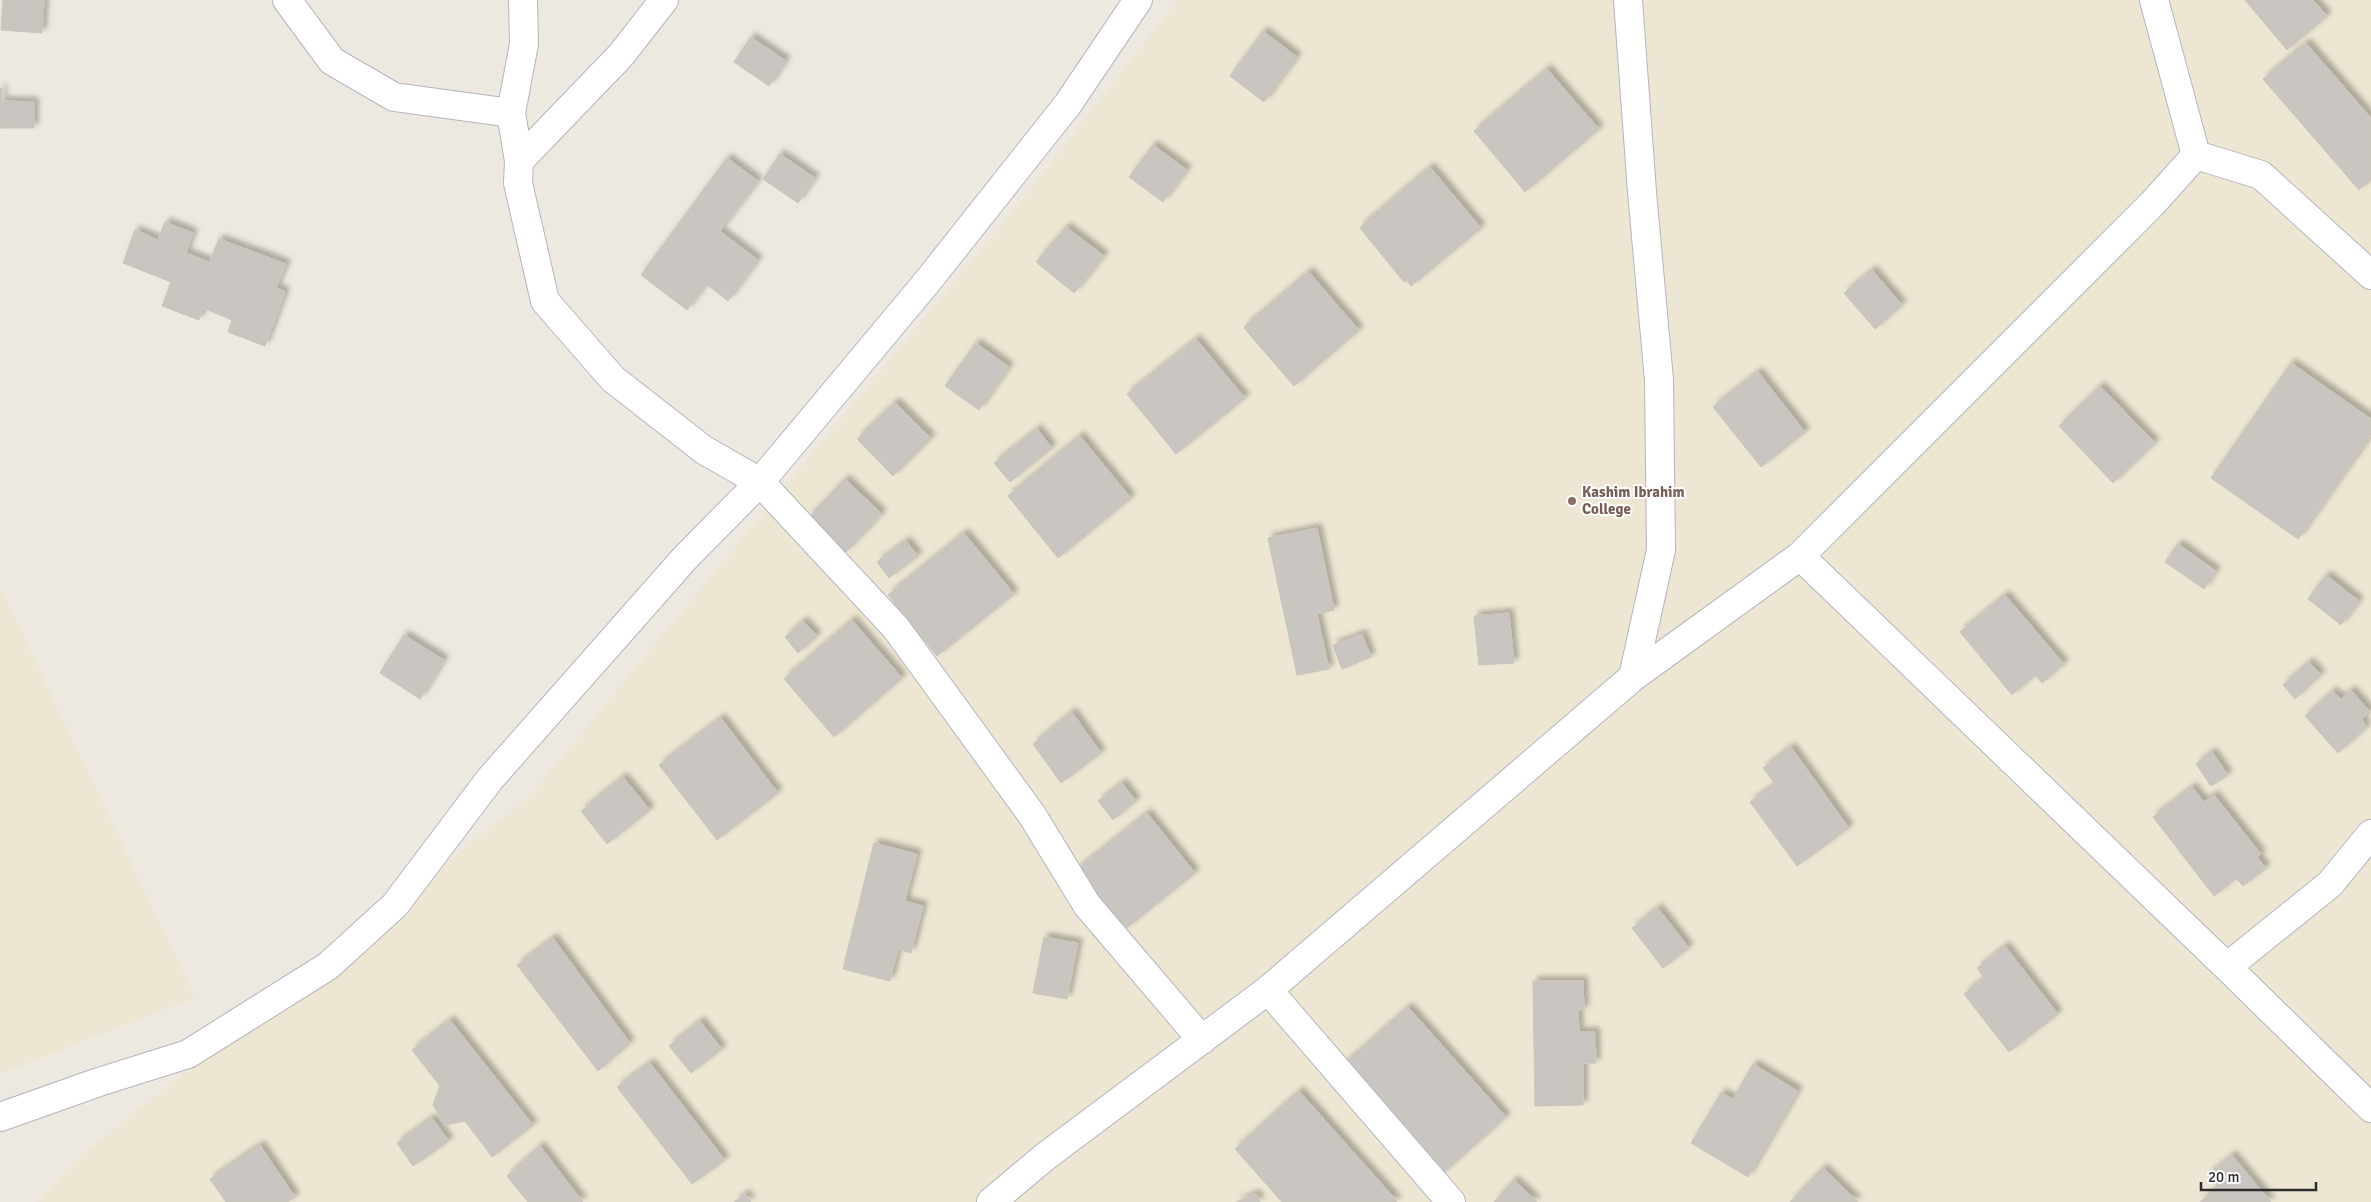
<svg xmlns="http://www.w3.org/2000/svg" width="2371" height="1202" viewBox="0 0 2371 1202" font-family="Signika,sans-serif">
<defs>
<filter id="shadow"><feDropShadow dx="4.5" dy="-4.5" stdDeviation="2.5" flood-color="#0004"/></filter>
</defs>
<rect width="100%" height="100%" fill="#ede9e1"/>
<path fill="#ede6d2" d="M 1178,0 L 2371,0 L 2371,1202 L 38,1202 L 78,1158 L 530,796 L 1018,205 Z
M 0,587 L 195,997 L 0,1074 Z"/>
<path fill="#c9c5c0" stroke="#c9c5ba" filter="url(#shadow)" d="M 3,0 L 44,0 L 42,33 L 1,30 Z
M 2245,0 L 2313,0 L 2327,16 L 2287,50 Z
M 1263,31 L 1297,57 L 1264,102 L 1230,76 Z
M 751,37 L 786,61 L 769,86 L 734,62 Z
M 2306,43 L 2371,118 L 2371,179 L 2359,190 L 2263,79 Z
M 1547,69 L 1599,129 L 1525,192 L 1474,131 Z
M 0,88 L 2,88 L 2,101 L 34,102 L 34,128 L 0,128 Z
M 1153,145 L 1187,170 L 1163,202 L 1129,177 Z
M 780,154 L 815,178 L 798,203 L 763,179 Z
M 727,158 L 758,181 L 720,231 L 758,260 L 728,301 L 706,284 L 687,310 L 641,275 Z
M 1430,167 L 1481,228 L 1411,286 L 1361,226 Z
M 1429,171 L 1474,226 L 1404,282 L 1360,228 Z
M 165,222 L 193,233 L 186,253 L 209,262 L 219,239 L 286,264 L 276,288 L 285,292 L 265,346 L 228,332 L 232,320 L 203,308 L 199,320 L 162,306 L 171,282 L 123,263 L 135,230 L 158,240 Z
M 1066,227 L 1104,256 L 1074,293 L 1036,262 Z
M 1872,270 L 1902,305 L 1875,329 L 1844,293 Z
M 1308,272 L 1359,330 L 1294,386 L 1244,328 Z
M 1309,272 L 1356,327 L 1291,381 L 1245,326 Z
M 1196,339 L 1245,398 L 1176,454 L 1127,394 Z
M 976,343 L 1009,367 L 979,410 L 945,386 Z
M 2291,363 L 2371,419 L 2371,435 L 2298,539 L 2211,478 Z
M 1758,372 L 1805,432 L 1761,467 L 1713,407 Z
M 2100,386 L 2155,443 L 2113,483 L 2059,426 Z
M 895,402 L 931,438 L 893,476 L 857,439 Z
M 1037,429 L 1052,448 L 1010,482 L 994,463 Z
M 1080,436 L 1131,498 L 1058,558 L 1008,496 Z
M 845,479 L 882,514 L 846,552 L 809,517 Z
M 1317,528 L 1334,610 L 1317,614 L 1329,669 L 1297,675 L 1268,538 Z
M 964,533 L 1014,594 L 937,656 L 888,595 Z
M 906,541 L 918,556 L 889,578 L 877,562 Z
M 2178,544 L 2216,571 L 2204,589 L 2165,562 Z
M 2326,575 L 2359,601 L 2341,625 L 2308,599 Z
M 2005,595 L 2064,664 L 2042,683 L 2035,675 L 2012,695 L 1960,632 Z
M 1509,613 L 1514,663 L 1479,665 L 1474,616 Z
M 852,620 L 902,678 L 834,737 L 784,679 Z
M 803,621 L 817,636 L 798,653 L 785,637 Z
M 1362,634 L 1371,657 L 1342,669 L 1333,645 Z
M 404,635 L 444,660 L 420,699 L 380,673 Z
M 2309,662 L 2321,675 L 2295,699 L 2283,685 Z
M 2351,690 L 2370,712 L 2362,719 L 2366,728 L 2338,753 L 2305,716 L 2333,691 L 2341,699 Z
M 1072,712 L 1101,753 L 1061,783 L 1033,744 Z
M 721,718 L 778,793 L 717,840 L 659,765 Z
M 1791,747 L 1849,828 L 1797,866 L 1750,802 L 1775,784 L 1763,768 Z
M 2212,752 L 2228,775 L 2211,786 L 2196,764 Z
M 623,777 L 650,810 L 607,844 L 581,811 Z
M 1122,783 L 1136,801 L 1113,820 L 1098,801 Z
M 2192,787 L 2204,802 L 2214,795 L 2261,854 L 2257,857 L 2266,868 L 2243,886 L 2236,878 L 2214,896 L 2153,817 Z
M 1147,813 L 1195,873 L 1124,930 L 1076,870 Z
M 874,843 L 917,854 L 905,901 L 923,906 L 911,953 L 898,949 L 890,981 L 843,969 Z
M 1658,908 L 1689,948 L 1663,968 L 1632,928 Z
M 1044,937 L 1078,943 L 1067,999 L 1033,993 Z
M 553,938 L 630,1043 L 598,1071 L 517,965 Z
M 2005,946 L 2058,1014 L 2009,1052 L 1964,994 L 1984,978 L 1977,968 Z
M 1533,981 L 1583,981 L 1584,1010 L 1578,1010 L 1579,1032 L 1595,1032 L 1596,1063 L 1583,1063 L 1583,1105 L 1535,1106 Z
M 1408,1007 L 1506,1117 L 1441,1175 L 1343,1065 Z
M 450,1020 L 533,1125 L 492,1157 L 465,1121 L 445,1125 L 433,1105 L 440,1086 L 412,1050 Z
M 700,1021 L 722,1049 L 691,1073 L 669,1046 Z
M 650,1063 L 725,1160 L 692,1184 L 617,1087 Z
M 1753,1064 L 1798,1091 L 1748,1177 L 1691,1143 L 1721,1093 L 1733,1099 Z
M 1299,1091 L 1397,1201 L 1396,1202 L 1282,1202 L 1235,1149 Z
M 432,1118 L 449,1141 L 413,1166 L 397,1143 Z
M 260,1145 L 295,1197 L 287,1202 L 226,1202 L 210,1179 Z
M 540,1146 L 583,1202 L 528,1202 L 507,1176 Z
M 2232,1155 L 2271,1202 L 2200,1202 L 2218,1187 L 2208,1175 Z
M 1823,1168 L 1858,1202 L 1790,1202 Z
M 1514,1180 L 1537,1202 L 1494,1202 Z
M 745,1194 L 751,1202 L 734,1202 Z
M 1256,1194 L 1260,1202 L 1236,1202 Z"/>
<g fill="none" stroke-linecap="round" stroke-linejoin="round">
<defs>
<path id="street" d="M 287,0 L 332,61 L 394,97 L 511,113
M 523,0 L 524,44 L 511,113 L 519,161 L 518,183 L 545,301 L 613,379 L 704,450 L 760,482 L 896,628 L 1032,815 L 1087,905 L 1202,1040
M 1628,0 L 1642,192 L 1659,380 L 1661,550 L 1633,677
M 2154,0 L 2196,155
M 2196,155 L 2261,175 L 2371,275
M 519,161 L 621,55 L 664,0
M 1800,556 L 2227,967 L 2371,1108
M 2227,967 L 2330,884 L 2371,834
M 1268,990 L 1451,1202
M 0,1117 L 99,1082 L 188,1054 L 328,966 L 395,905 L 490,779 L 685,558 L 760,482 L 927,282 L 1068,104 L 1138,0
M 991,1202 L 1046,1156 L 1268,990 L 1633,677 L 1800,556 L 2152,204 L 2196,155"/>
</defs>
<use href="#street" stroke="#b4b5bf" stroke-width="30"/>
<use href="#street" stroke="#fff" stroke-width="28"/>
</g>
<circle fill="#8d6e63" stroke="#fff" stroke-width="2" cx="1572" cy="501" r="5"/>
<g text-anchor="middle" stroke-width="4" stroke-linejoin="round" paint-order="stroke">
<g font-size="15" font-weight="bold" fill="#785e54" stroke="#fff" text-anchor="start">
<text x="1582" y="497">Kashim Ibrahim<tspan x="1582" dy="17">College</tspan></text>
</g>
</g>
<path d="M2201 1182v8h115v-8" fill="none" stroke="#2d2d2d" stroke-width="2.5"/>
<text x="2208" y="1182" font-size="15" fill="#2d2d2d" stroke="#ffffff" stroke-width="4" paint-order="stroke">20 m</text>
</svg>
